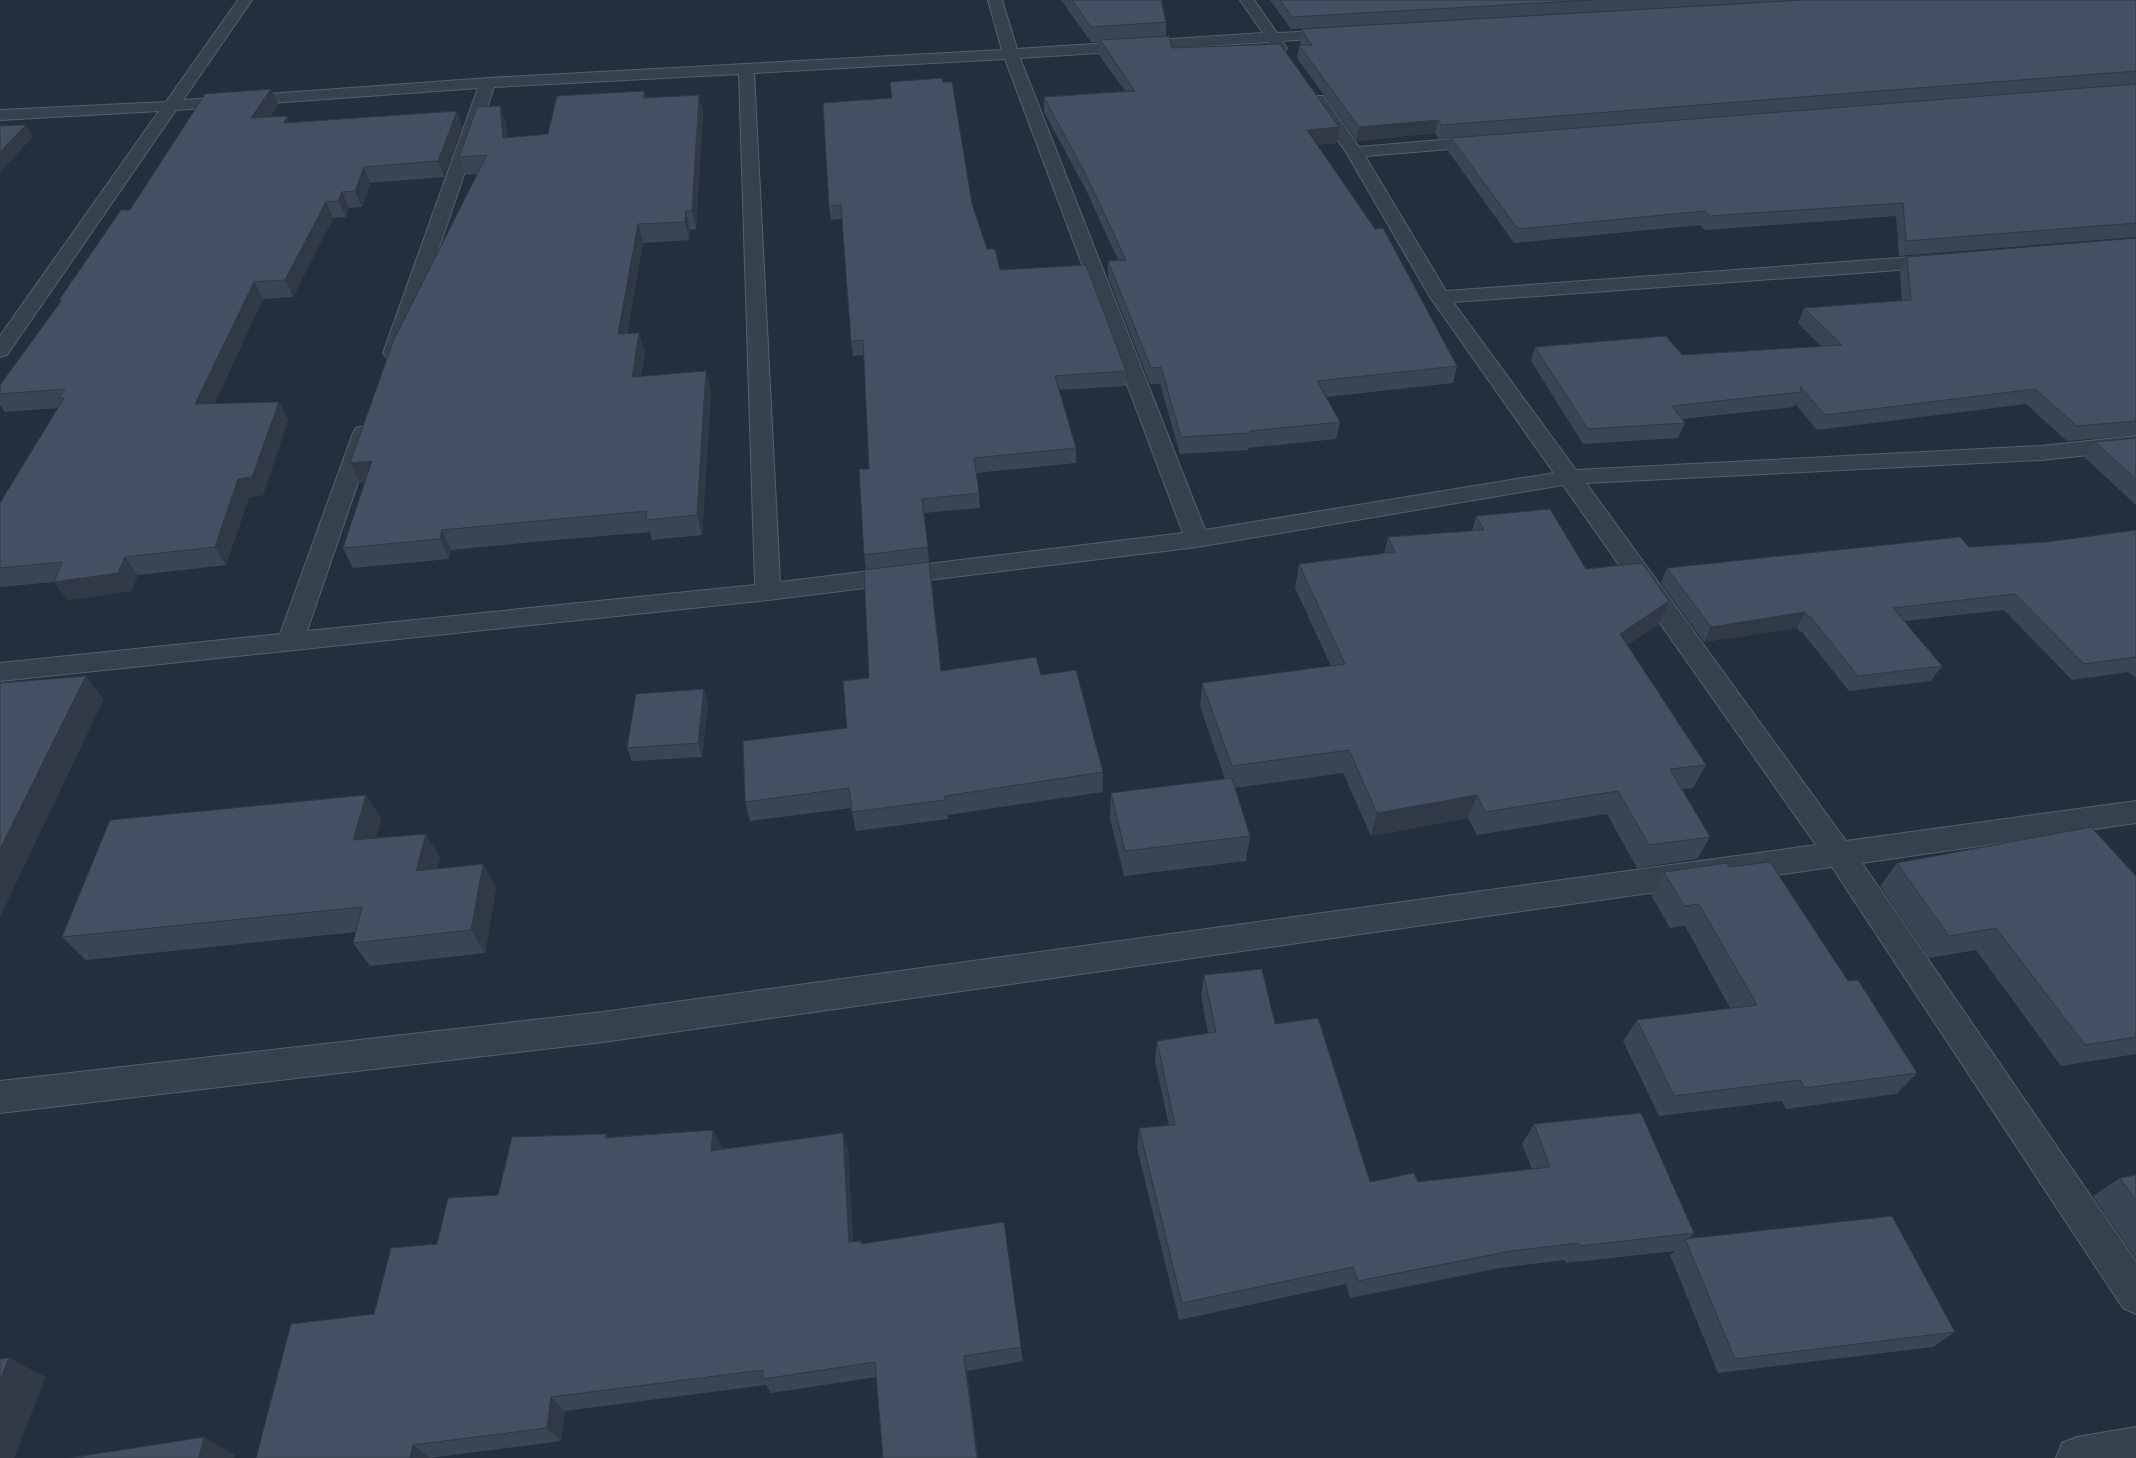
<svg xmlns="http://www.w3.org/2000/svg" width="2136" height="1458" viewBox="0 0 2136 1458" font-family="'Exo 2',sans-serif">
<rect width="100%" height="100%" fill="#242f3e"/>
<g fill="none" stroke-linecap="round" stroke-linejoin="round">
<defs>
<path id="minor" d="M 238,0 L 252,0 L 183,100 L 488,78 L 1002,50 L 988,0 L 1002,0 L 1017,49 L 1263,33 L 1240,0 L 1254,0 L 1277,33 L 1343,30 L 1345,33 L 1343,36 L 1338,37 L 1282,41 L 1287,48 L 1285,51 L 1275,51 L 1268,42 L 1020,58 L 1205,530 L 1554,473 L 1430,297 L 1346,152 L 1309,99 L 1311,96 L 1323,96 L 1359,147 L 1487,136 L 1493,138 L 1495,141 L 1493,144 L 1487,146 L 1365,156 L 1446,291 L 1940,255 L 1947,257 L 1949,261 L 1947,265 L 1940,267 L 1453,302 L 1576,470 L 2041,446 L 2136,436 L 2136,450 L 2041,460 L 1586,483 L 1846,841 L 2136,801 L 2136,823 L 1862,863 L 2136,1262 L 2136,1314 L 2123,1308 L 1832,867 L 603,1042 L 0,1113 L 0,1081 L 603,1012 L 1816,845 L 1563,485 L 1197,547 L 768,600 L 0,681 L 0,663 L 280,634 L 353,433 L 356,428 L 364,426 L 372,428 L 375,433 L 307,631 L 755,585 L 739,74 L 494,87 L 403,353 L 400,357 L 393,359 L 386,357 L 383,353 L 478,88 L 176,110 L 7,355 L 0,357 L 0,336 L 159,111 L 0,120 L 0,110 L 166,102 ZM 1005,59 L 1183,533 L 780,582 L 754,73 Z
M 2136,1427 L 2136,1458 L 2056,1458 L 2062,1443 L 2077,1437 Z"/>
</defs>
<use href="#minor" stroke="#565f6c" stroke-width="2"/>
<use href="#minor" fill="#38414e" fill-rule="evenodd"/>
</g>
<path fill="#3b4654" d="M 1061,0 L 1161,0 L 1166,22 L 1166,36 L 1172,48 L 1337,143 L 1316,145 L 1457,366 L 1453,383 L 1326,397 L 1340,422 L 1336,439 L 1248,448 L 1248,450 L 1180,454 L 1160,384 L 1150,384 L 1108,277 L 1108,261 L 1118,260 L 1086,190 L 1044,112 L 1044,97 L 1125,91 L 1099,55 L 1099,42 L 1091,42 Z
M 1270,0 L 1802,0 L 1291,29 Z
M 2136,0 L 2136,84 L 1439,139 L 1435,133 L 1357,141 L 1297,58 L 1299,45 L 1302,45 L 1300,42 L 1301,29 Z
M 890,82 L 972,204 L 987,249 L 1000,270 L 1126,371 L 1126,386 L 1059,390 L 1076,448 L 1076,463 L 976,473 L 979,493 L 980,508 L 924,513 L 929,562 L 866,570 L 864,555 L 869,469 L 864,355 L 853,356 L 851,341 L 842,219 L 831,220 L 829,206 L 892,98 Z
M 2136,84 L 2136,237 L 1899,256 L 1896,216 L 1705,230 L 1700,225 L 1514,243 L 1448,151 L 1451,138 Z
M 271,89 L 278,104 L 270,117 L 290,123 L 462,126 L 444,177 L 370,183 L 362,207 L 349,208 L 346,217 L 333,218 L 293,297 L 263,299 L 214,404 L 279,402 L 288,420 L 263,495 L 249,497 L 226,565 L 138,575 L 131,591 L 68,600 L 54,582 L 0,587 L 0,503 L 58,408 L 5,412 L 0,405 L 0,385 L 61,302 L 59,300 Z
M 644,91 L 646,98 L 703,112 L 696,229 L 690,230 L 689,240 L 643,243 L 627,333 L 645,352 L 641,376 L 711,391 L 702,535 L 652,540 L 650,532 L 555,540 L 451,550 L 449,559 L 353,568 L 343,548 L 364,483 L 360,483 L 350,463 L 477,174 L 466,175 L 459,157 L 506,123 L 507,138 L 548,134 Z
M 2136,238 L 2136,435 L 2067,441 L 2026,404 L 1817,430 L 1795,404 L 1794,407 L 1682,419 L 1685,423 L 1678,438 L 1583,444 L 1531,361 L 1535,347 L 1682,355 L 1821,346 L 1798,323 L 1804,308 L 1902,301 L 1900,271 L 1907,257 Z
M 2136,438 L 2136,505 L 2084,457 L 2095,442 Z
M 1476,516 L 1586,569 L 1659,624 L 1627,645 L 1706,765 L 1693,788 L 1682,789 L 1710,837 L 1697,859 L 1637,868 L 1607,814 L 1477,835 L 1468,818 L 1371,836 L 1343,773 L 1235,788 L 1250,836 L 1246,861 L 1124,876 L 1110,819 L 1111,793 L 1225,779 L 1200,706 L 1202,683 L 1331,666 L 1295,588 L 1299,564 L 1384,554 L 1388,537 L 1472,531 Z
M 2136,530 L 2136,678 L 2128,672 L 2072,680 L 2004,610 L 1904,621 L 1942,666 L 1931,681 L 1849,691 L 1802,632 L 1800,632 L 1797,628 L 1704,642 L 1661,583 L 1667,568 L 2047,542 Z
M 941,671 L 1041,675 L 1103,772 L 1103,792 L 947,815 L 948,819 L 856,831 L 851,808 L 750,821 L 745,802 L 847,728 Z
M 704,689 L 708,703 L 702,757 L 632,761 L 627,748 Z
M 366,795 L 381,819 L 376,838 L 440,857 L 437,869 L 483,864 L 496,888 L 485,953 L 370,966 L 353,943 L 356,932 L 86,960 L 62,937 Z
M 1897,863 L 2136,876 L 2136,1054 L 2061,1066 L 1976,950 L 1929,958 L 1880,886 Z
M 1729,867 L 1848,981 L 1917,1073 L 1896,1094 L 1786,1109 L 1782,1101 L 1659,1116 L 1623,1041 L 1637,1020 L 1730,1008 L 1685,926 L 1670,928 L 1651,895 L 1664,872 Z
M 1204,975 L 1275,1024 L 1370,1182 L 1418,1182 L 1532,1169 L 1522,1144 L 1534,1124 L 1694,1233 L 1688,1239 L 1955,1332 L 1933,1347 L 1718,1373 L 1670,1255 L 1675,1251 L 1566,1263 L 1565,1260 L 1500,1268 L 1350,1298 L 1346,1284 L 1179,1320 L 1137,1148 L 1139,1128 L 1169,1126 L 1155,1061 L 1157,1041 L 1208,1033 L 1201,996 Z
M 713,1130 L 721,1149 L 843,1133 L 848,1151 L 853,1242 L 861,1241 L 862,1244 L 1021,1347 L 1023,1361 L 967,1371 L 978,1458 L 883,1458 L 877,1377 L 771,1393 L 766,1385 L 565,1411 L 561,1441 L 430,1458 L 256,1458 L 374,1314 L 437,1244 L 498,1195 L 606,1134 L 608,1137 Z
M 2136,1175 L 2136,1259 L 2093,1196 L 2120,1178 Z"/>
<path fill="#303945" d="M 271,89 L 278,104 L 259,134 L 251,118 Z
M 699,95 L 703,112 L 696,229 L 692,211 Z
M 500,106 L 506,123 L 509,156 L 503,138 Z
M 457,111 L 462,126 L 444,177 L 438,161 Z
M 287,116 L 294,132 L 284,123 Z
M 1438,120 L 1435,133 L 1357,141 L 1359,127 Z
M 26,125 L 33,137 L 0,172 L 0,152 Z
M 1339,127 L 1337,143 L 1305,146 L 1307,130 Z
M 364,167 L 370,183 L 362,207 L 355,191 Z
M 342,192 L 349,208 L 346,217 L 338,201 Z
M 326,202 L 333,218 L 293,297 L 285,280 Z
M 686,211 L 690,230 L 689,240 L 685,222 Z
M 638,224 L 643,243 L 623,354 L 618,334 Z
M 254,282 L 263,299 L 206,422 L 195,404 Z
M 639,333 L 645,352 L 637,396 L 632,377 Z
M 706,371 L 711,391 L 702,535 L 697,515 Z
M 279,402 L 288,420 L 263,495 L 249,497 L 226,565 L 215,547 L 238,479 Z
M 372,461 L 381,481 L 360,483 L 350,463 Z
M 442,530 L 451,550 L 449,559 L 440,539 Z
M 125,557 L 138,575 L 131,591 L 68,600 L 54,582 Z
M 1669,601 L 1659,624 L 1610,657 L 1620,634 Z
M 1805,612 L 1797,628 L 1704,642 L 1711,627 Z
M 86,676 L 104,699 L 0,917 L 0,849 Z
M 704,689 L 708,703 L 702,757 L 698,743 Z
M 366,795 L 381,819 L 369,863 L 353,840 Z
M 1477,795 L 1468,818 L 1371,836 L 1377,813 Z
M 426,834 L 440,857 L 431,895 L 416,871 Z
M 483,864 L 496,888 L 485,953 L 471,930 Z
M 713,1130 L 722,1149 L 719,1169 L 711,1151 Z
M 843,1133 L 848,1151 L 854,1259 L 849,1242 Z
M 964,1356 L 967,1371 L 978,1458 L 977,1458 Z
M 9,1358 L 46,1377 L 14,1458 L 0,1458 L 0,1380 Z
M 551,1397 L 565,1411 L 561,1441 L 547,1428 Z
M 204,1437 L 235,1455 L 234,1458 L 199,1458 Z
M 413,1445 L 430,1458 L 410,1458 Z"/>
<path fill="#455162" stroke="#303945" d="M 1072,0 L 1161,0 L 1166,22 L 1091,27 Z
M 1280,0 L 1592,0 L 1292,17 Z
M 1804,0 L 2136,0 L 2136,71 L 1442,125 L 1438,120 L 1359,127 L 1299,45 L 1312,45 L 1301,29 Z
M 1169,36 L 1172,48 L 1280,44 L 1339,127 L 1307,130 L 1375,229 L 1383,228 L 1457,366 L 1317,381 L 1340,422 L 1250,431 L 1250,433 L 1181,437 L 1161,367 L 1151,368 L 1108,261 L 1126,260 L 1086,175 L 1044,97 L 1135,91 L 1100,40 Z
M 942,78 L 943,82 L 952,82 L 972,204 L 987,249 L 995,249 L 1000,270 L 1086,265 L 1126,371 L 1055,376 L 1076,448 L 974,458 L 979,493 L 922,499 L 928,547 L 864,555 L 859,469 L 869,469 L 863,340 L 851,341 L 841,205 L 829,206 L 823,103 L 892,98 L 890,82 Z
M 2136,84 L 2136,223 L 1906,241 L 1903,203 L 1710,216 L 1705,211 L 1518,229 L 1451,138 Z
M 271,89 L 251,118 L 287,116 L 284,123 L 457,111 L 438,161 L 364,167 L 355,191 L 342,192 L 338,201 L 326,202 L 285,280 L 254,282 L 195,404 L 279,402 L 252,477 L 238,479 L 215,547 L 125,557 L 118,573 L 54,582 L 62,562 L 0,568 L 0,503 L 64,398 L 59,398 L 65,389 L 0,394 L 0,385 L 62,300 L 59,300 L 121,210 L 130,210 L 205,94 Z
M 644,91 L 643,98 L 699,95 L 692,211 L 686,211 L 685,222 L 638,224 L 618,334 L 639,333 L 632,377 L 706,371 L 697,515 L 646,520 L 647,511 L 548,520 L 442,530 L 440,539 L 343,548 L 372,461 L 350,463 L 394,339 L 487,155 L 459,157 L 477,107 L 500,106 L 503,138 L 548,134 L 557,96 Z
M 26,125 L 0,152 L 0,126 Z
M 2136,238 L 2136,421 L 2077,426 L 2035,389 L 1825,415 L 1800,386 L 1801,392 L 1672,406 L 1685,423 L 1588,429 L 1535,347 L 1666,336 L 1682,355 L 1842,345 L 1804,308 L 1911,300 L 1907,257 Z
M 2136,438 L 2136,479 L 2095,442 Z
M 1550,509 L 1586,569 L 1642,563 L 1669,601 L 1620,634 L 1706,765 L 1670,769 L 1710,837 L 1649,845 L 1618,791 L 1485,812 L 1477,795 L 1377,813 L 1349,750 L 1232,766 L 1202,683 L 1345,664 L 1299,564 L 1395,552 L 1388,537 L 1484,530 L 1476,516 Z
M 2136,530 L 2136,657 L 2084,664 L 2015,594 L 1893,608 L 1942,666 L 1858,676 L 1811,617 L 1809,617 L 1805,612 L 1711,627 L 1667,568 L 1960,537 L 1969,547 L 2047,542 Z
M 929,562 L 941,671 L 1036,657 L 1041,675 L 1076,670 L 1103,772 L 945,796 L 945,800 L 852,812 L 849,788 L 745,802 L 743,741 L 847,728 L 843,681 L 869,678 L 864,570 Z
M 86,676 L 0,849 L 0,683 Z
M 704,689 L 698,743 L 627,748 L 636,694 Z
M 1232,778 L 1250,836 L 1125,851 L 1111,793 Z
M 366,795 L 353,840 L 426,834 L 416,871 L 483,864 L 471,930 L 353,943 L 362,907 L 62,937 L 110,820 Z
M 2091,827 L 2136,876 L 2136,1037 L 2085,1045 L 1996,928 L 1949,936 L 1897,863 Z
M 1770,862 L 1848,981 L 1858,980 L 1917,1073 L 1805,1088 L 1800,1080 L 1674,1096 L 1637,1020 L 1757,1005 L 1699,904 L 1684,906 L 1664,872 L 1727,863 L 1729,867 Z
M 1262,969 L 1275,1024 L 1318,1018 L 1370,1182 L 1414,1173 L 1418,1182 L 1550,1167 L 1534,1124 L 1641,1113 L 1694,1233 L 1580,1246 L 1578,1243 L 1511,1251 L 1358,1281 L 1353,1267 L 1182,1303 L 1139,1128 L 1175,1125 L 1157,1041 L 1216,1032 L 1204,975 Z
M 713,1130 L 711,1151 L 843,1133 L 849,1242 L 861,1241 L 861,1244 L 1004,1222 L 1021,1347 L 964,1356 L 977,1458 L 883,1458 L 875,1362 L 763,1379 L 763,1370 L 551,1397 L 547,1428 L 413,1445 L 410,1458 L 256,1458 L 291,1324 L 374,1314 L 391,1248 L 437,1244 L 448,1198 L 498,1195 L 512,1137 L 606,1134 L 605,1138 Z
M 2136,1175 L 2136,1201 L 2120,1178 Z
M 1892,1216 L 1955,1332 L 1735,1359 L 1685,1239 Z
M 9,1358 L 0,1380 L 0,1359 Z
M 204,1437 L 199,1458 L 70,1458 Z"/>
</svg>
